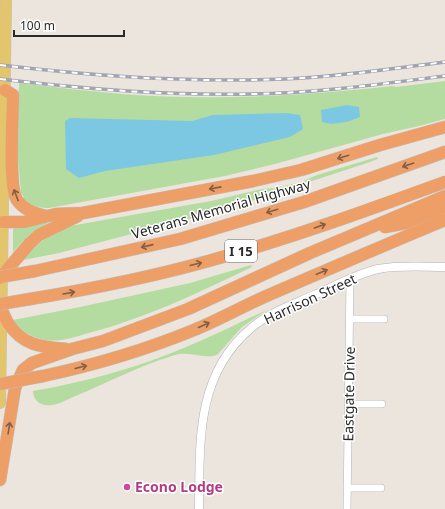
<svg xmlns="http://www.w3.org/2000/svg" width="445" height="509" viewBox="0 0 445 509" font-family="'Noto Sans',sans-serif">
<rect width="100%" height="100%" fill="#ebe5de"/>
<path fill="#b5dca0" d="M 445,81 L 445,119 L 419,126 L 383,134 L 275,164 L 225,176 L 49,208 C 38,208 32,206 23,199 L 24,197 L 21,193 L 17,149 L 19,83 C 53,87 87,91 122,94 C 211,101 303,96 392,86 L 396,87 Z
M 377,157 L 378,159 L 364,164 L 254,200 L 189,219 L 59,253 L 23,260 C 39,241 48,236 70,226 L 211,201 L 262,189 L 277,188 L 301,182 L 317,175 Z
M 51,221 L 28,236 L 13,252 L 13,230 L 14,226 Z
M 251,265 L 252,267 C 198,293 144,319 85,334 C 72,338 59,342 46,340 C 32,339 21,330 13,320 L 80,307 L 190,283 Z
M 267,310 L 242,327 L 218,354 L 214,356 C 199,358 188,350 172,356 C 139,366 109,382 78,395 C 70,398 60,404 52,405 C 42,407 33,401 33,391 C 85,382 137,368 186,347 C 213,336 240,322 267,310 Z"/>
<path fill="#7cc8e2" d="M 347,105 L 359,107 L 360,117 C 348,122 334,126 322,122 L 321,110 Z
M 286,113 L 300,115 L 303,129 L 290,137 L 214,155 L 105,171 L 79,178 L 66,169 L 65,121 L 70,118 L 192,121 L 213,115 Z"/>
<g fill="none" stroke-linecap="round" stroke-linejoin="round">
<defs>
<path id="minor" d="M 350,319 L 384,319
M 348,404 L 382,404
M 347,488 L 381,488
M 347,509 L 350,279"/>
<path id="tertiary" d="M 199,509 C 200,444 195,376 250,329 C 268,313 292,305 314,295 C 335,286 356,274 378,269 C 400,265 423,267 445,267"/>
<path id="primary" d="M 0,403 L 6,0"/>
<path id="motorway" d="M 5,90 L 13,95 C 13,115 8,186 17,200 C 24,210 34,213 46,216
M 3,222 L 24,222 L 56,214 L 83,213 L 253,181 L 301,170 L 380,145 L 445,127
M 385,227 L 406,223 L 445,207
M 35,271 L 180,239 L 304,202 L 445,152
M 0,278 L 30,243 L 39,235 L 78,216
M 30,299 C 91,289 152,277 212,260 C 291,238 368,210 445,182
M 0,306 C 3,312 5,318 8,323 C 23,346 42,347 66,349
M 43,376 C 95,365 145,350 194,330 C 221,319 245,305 271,294 C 329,269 387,244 445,220
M 0,480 L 15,388 L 23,370 L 32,363 L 72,349 L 103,341 L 188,309 L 310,253 L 445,196"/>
</defs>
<use href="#minor" stroke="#b1b4bc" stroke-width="8"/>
<use href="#tertiary" stroke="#b1b4bc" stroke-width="9"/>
<use href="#primary" stroke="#c3c3c3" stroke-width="12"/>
<use href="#motorway" stroke="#c3c3c3" stroke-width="13"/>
<use href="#minor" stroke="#fff" stroke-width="7"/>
<use href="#tertiary" stroke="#fff" stroke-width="8"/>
<use href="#primary" stroke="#e2c56c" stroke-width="11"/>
<use href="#motorway" stroke="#ed9f67" stroke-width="12"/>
<defs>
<path id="rail" d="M 0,65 C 101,77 202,84 303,78 C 351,75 398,68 445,62
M 0,79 C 84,89 167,96 251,94 C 317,93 381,84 445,76"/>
</defs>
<use href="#rail" stroke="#a1a4b2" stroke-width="3.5"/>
<use href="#rail" stroke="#fff" stroke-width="2" stroke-dasharray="6" stroke-linecap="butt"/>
<defs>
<path id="motorway-bridge" d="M 0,277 L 35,271
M 0,304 L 30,299
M 0,384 L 43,376"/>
</defs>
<use href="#motorway-bridge" stroke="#c3c3c3" stroke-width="13" stroke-linecap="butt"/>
<use href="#motorway-bridge" stroke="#ed9f67" stroke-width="12"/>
</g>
<defs><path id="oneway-shaft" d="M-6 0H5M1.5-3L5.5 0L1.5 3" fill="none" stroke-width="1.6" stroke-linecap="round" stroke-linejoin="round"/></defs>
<g stroke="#825f45">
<use href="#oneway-shaft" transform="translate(343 157) rotate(163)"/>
<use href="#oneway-shaft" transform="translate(408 165) rotate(161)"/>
<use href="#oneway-shaft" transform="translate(215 188) rotate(169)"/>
<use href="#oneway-shaft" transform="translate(16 195) rotate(-111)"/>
<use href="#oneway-shaft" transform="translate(272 211) rotate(163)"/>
<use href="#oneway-shaft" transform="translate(320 226) rotate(-19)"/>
<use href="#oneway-shaft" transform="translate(147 246) rotate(167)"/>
<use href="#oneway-shaft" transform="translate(196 264) rotate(-14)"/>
<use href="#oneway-shaft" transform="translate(322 272) rotate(-23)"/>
<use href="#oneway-shaft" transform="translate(69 293) rotate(-10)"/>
<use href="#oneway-shaft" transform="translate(204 325) rotate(-24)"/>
<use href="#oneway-shaft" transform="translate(81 367) rotate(-14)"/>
<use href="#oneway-shaft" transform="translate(9 428) rotate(-81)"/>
</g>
<circle fill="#d1479c" stroke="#fff" stroke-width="1.5" cx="127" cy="487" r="4"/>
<g text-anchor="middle" stroke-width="3" stroke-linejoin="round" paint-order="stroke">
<rect fill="#fff" stroke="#6a6a6a" stroke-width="1" x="225" y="240" width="32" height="22" rx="3"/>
<g font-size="13" font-weight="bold" fill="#2a2a2a">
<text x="241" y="256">I 15</text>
</g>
<g font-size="14" fill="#2a2a2a" stroke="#fff">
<text transform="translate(221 209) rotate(-16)" y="5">Veterans Memorial Highway</text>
<text transform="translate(310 299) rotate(-25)" y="5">Harrison Street</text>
<text transform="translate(349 394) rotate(-89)" y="5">Eastgate Drive</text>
</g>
<g font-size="14" font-weight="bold" fill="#b23c85" stroke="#fff" text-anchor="start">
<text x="135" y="492">Econo Lodge</text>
</g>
</g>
<path d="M14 30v6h110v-6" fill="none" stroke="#2a2a2a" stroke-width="2"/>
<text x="20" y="30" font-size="12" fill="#2a2a2a" stroke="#ffffff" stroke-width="3" paint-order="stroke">100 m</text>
</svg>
